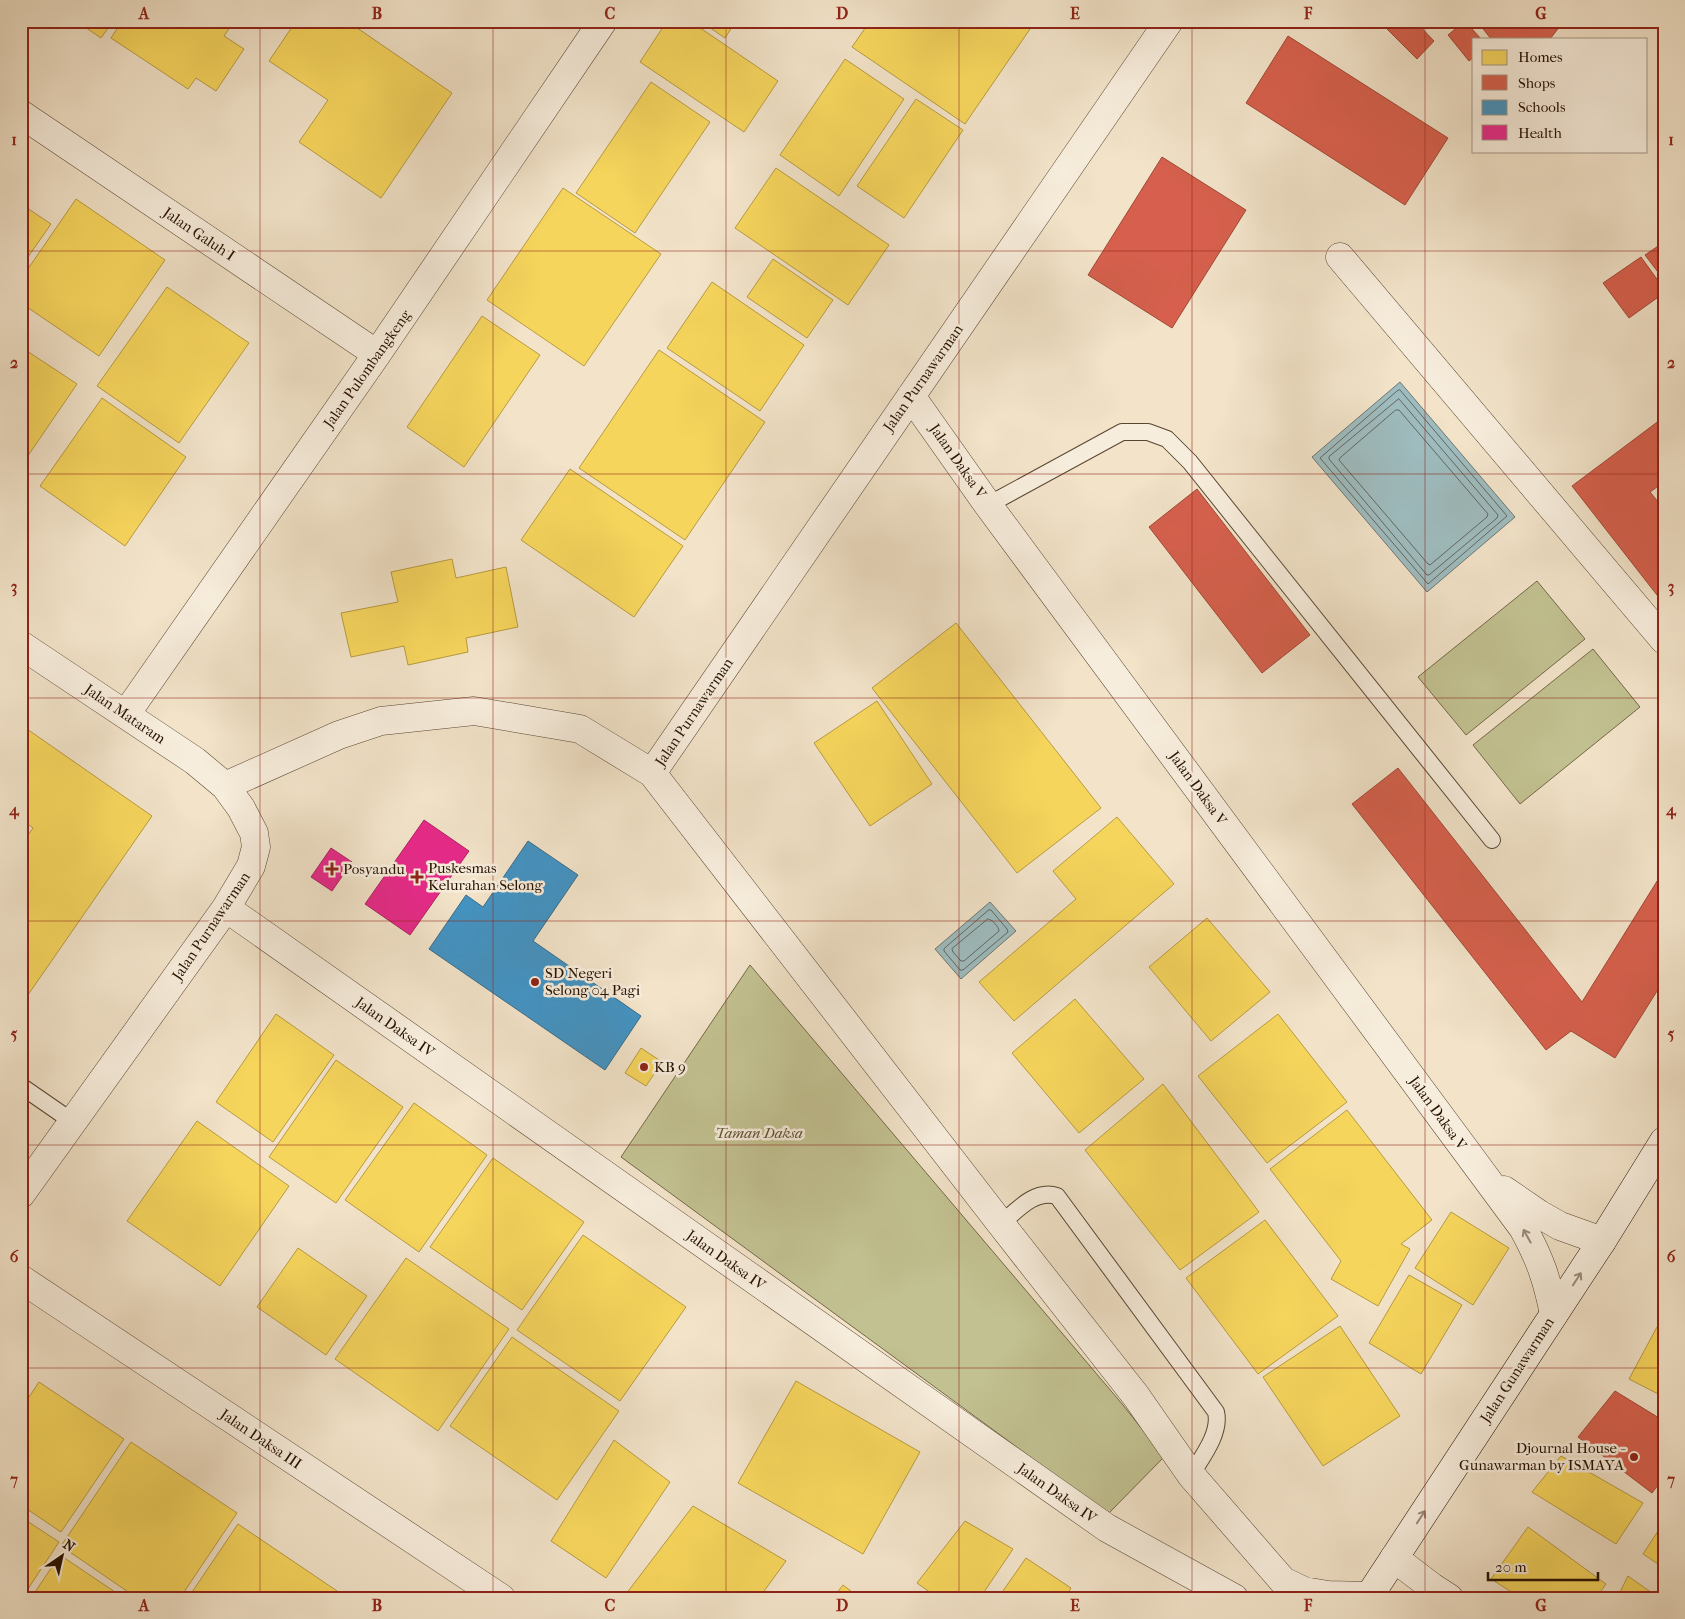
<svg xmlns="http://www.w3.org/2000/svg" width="1685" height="1619" viewBox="0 0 1685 1619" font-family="'IM FELL French Canon',serif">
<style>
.green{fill:#c2c191;stroke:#746848}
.water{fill:#9ebcbf;stroke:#6e7773}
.homes{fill:#f6d55c;stroke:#b89a40}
.shops{fill:#d6604d;stroke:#a14836}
.schools{fill:#4393c3;stroke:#3a6c88}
.health{fill:#e7298a;stroke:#ad2261}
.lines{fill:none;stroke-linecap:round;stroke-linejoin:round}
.shore{stroke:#626660;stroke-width:1}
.lane-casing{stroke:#594532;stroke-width:18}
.street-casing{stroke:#594532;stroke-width:29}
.secondary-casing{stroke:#261000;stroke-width:29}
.lane{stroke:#f7eddc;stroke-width:16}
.street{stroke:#f7eddc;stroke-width:28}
.secondary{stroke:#f7eddc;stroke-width:28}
.oneway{stroke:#998a79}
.grid{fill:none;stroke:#8f2418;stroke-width:1;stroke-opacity:0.55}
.poi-dot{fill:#8f2418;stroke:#f7eddc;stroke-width:2}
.labels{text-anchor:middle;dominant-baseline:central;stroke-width:5;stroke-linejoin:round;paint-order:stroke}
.street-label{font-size:15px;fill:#261000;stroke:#f7eddc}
.poi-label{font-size:15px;fill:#261000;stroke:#f7eddc;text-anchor:start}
.park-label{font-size:15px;font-style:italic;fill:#5d4e33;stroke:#f7eddc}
.neatline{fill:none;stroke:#8f2418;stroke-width:2}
.grid-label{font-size:16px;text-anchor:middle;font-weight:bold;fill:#8f2418}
</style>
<rect width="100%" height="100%" fill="#f2e3c9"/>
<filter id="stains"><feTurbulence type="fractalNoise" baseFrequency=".004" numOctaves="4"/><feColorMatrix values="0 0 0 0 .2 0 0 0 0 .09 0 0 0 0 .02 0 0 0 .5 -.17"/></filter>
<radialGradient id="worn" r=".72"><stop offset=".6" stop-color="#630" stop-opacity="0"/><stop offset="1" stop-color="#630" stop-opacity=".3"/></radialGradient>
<path class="green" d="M1537 581 1585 639 1466 735 1418 677Z
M1593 649 1640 707 1520 804 1473 745Z
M750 965 1123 1405 1164 1457 1108 1514 621 1157Z"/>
<path class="water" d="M1400 382 1515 517 1427 592 1312 457Z
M990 902 1016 931 961 979 935 949Z"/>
<path class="homes" d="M76 21H113L101 38Z
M122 21H234L224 36 244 49 216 91 196 78 188 89 111 38Z
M296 21H347L452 93 381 198 299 142 328 100 269 61Z
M667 21H690L778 81 744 132 640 62Z
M700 21H736L725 38Z
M870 21H1018L1030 29 965 124 852 47Z
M845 59 904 99 839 196 780 155Z
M651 82 710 122 635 233 576 193Z
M916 99 963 130 904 218 857 186Z
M776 168 889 245 848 305 735 228Z
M563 188 661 254 584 366 487 300Z
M76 199 165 260 99 356 21 303V279Z
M21 204 51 224 21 267Z
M773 259 833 300 807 338 747 297Z
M712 282 804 345 760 411 667 348Z
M167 287 249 343 179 443 97 386Z
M482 316 540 355 464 467 407 427Z
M21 347 77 384 21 466Z
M659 350 765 422 685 540 579 468Z
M102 398 186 457 125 546 40 486Z
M570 469 683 546 634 617 521 540Z
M452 559 456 578 506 567 518 627 466 638 468 652 408 665 404 646 351 657 341 613 398 602 391 572Z
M956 623 1101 808 1017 873 872 688Z
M877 701 932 784 870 826 814 743Z
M27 729 152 816 21 1005V845L33 828 21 819V737Z
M1117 817 1174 884 1014 1021 979 982 1076 899 1053 871Z
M1207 918 1270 992 1211 1041 1149 967Z
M1075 999 1144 1079 1079 1133 1012 1053Z
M276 1014 334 1055 273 1142 216 1102Z
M1278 1014 1347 1102 1267 1163 1198 1076Z
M641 1048 662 1062 646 1086 625 1073Z
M336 1060 403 1107 336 1203 269 1157Z
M1163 1084 1259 1212 1180 1270 1085 1150Z
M414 1103 487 1155 419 1252 345 1200Z
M1347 1110 1432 1220 1401 1244 1410 1249 1378 1306 1331 1279 1341 1261 1270 1169Z
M197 1121 289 1186 220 1286 127 1221Z
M493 1158 584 1222 522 1310 430 1247Z
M1451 1212 1509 1248 1473 1305 1415 1268Z
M1265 1220 1338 1316 1258 1374 1186 1278Z
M583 1235 686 1307 620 1401 517 1330Z
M298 1248 367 1296 326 1355 257 1307Z
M406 1258 509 1329 438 1431 335 1359Z
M1409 1275 1462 1305 1421 1374 1369 1343Z
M1340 1326 1400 1416 1323 1466 1263 1377Z
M1657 1327 1664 1332V1397L1629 1379Z
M512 1337 619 1411 557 1500 450 1426Z
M796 1381 920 1452 863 1554 738 1483Z
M39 1382 124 1439 61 1532 21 1505V1409Z
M614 1440 670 1482 606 1578 551 1541Z
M131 1442 237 1513 180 1598H137L61 1546Z
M1561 1456 1643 1503 1616 1544 1532 1492Z
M693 1506 786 1561 759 1598H630L626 1594Z
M21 1517 59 1542 22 1598H21Z
M965 1521 1013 1549 980 1598H938L917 1583Z
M1664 1522V1568L1643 1554Z
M238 1524 343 1595 341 1598H188Z
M1528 1527 1606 1584 1596 1598H1521L1491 1579Z
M60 1555 124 1598H31Z
M1026 1558 1071 1588 1065 1598H998Z
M1628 1576 1659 1598H1617Z
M843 1585 860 1598H833Z"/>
<path class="shops" d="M1379 21H1415L1434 41 1417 59Z
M1465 21 1481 39H1474V57L1469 61 1448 35Z
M1477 21H1564L1550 39H1491Z
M1288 36 1448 138 1405 205 1246 103Z
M1162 157 1246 210 1172 328 1088 275Z
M1664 242V280L1645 255Z
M1641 257 1664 289V293L1629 318 1603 283Z
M1664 417V482L1650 492 1664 509V604L1572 486Z
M1197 489 1310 635 1262 673 1149 527Z
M1398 768 1582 1002 1664 870V980L1615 1058 1571 1031 1546 1050 1352 804Z
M1615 1391 1664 1421V1477L1652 1493 1578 1437Z"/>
<path class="schools" d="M528 841 578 875 533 941 641 1016 605 1070 429 949 466 895 483 907Z"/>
<path class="health" d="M424 820 469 851 410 935 365 904Z
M331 848 352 862 332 891 311 877Z"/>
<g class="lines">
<path class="shore" d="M1400 390 1507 516 1428 584 1320 458 1397 391Z
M1399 399 1498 515 1497 518 1429 575H1427L1329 459V457Z
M1396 410H1399L1488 514 1487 517 1430 565 1428 564 1339 460 1340 458Z
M989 910H991L1007 929 1008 932 963 970H960L944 951V949Z
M988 919C992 919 999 927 999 931L964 961H961L953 952 952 949Z"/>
<defs>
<path id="lane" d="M988 505 1122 432H1148L1167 439 1190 462 1492 840
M21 1086 73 1122
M1001 1224C1017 1210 1035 1189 1057 1196L1216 1412C1221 1433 1202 1457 1191 1475"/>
<path id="street" d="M21 114 377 354
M1340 257 1664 640
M911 396 988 505 1523 1228C1540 1259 1547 1279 1554 1314
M21 645 195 761 225 786 241 808 254 833 256 847 251 866 226 908 21 1194
M126 714 377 354 603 21
M652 773 1169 21
M225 786 339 735 381 721 474 711 580 729 652 773 1001 1224 1136 1396 1191 1475 1283 1581 1304 1591 1328 1595 1369 1596
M226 908 1107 1528 1234 1598
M1504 1190 1539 1214 1560 1226 1602 1241
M21 1279 501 1598
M1394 1558 1432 1587 1449 1598"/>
<path id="secondary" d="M1368 1598 1602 1241 1664 1141"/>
</defs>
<use href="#lane" class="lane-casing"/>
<use href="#street" class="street-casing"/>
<use href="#secondary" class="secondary-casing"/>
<use href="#lane" class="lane"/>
<use href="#street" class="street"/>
<use href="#secondary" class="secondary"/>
</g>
<defs><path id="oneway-shaft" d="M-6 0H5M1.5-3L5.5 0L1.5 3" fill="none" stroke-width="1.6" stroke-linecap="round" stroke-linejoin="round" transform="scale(1.25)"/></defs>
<g class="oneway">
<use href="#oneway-shaft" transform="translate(1527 1236) rotate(-119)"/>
<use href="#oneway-shaft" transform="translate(1577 1279) rotate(-57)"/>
<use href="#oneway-shaft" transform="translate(1421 1517) rotate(-57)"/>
</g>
<path class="grid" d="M260 21V1598M493 21V1598M726 21V1598M959 21V1598M1192 21V1598M1425 21V1598M21 251H1664M21 474H1664M21 698H1664M21 921H1664M21 1145H1664M21 1368H1664"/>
<g class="poi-dot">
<path d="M329.5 861.5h5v5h5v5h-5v5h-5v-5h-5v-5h5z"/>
<path d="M414.5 869.5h5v5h5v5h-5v5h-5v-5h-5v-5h5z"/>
<circle cx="535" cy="982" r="5"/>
<circle cx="644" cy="1067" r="5"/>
<circle cx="1634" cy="1457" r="5"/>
</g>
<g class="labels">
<g class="street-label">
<text transform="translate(199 234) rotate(34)">Jalan Galuh I</text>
<text transform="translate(367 369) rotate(-55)">Jalan Pulombangkeng</text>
<text transform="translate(923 378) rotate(-55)">Jalan Purnawarman</text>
<text transform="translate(958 461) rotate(55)">Jalan Daksa V</text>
<text transform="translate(694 712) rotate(-56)">Jalan Purnawarman</text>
<text transform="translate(125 714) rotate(34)">Jalan Mataram</text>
<text transform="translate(1198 788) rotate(54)">Jalan Daksa V</text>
<text transform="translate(211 926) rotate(-56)">Jalan Purnawarman</text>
<text transform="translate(395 1027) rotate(35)">Jalan Daksa IV</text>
<text transform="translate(1438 1113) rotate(54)">Jalan Daksa V</text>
<text transform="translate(726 1260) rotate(35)">Jalan Daksa IV</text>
<text transform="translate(1517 1370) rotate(-57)">Jalan Gunawarman</text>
<text transform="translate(261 1439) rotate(34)">Jalan Daksa III</text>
<text transform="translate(1057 1493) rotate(35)">Jalan Daksa IV</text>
</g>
<g class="poi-label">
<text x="428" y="868">Puskesmas<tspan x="428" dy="17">Kelurahan Selong</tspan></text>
<text x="343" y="869">Posyandu</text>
<text x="545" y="973">SD Negeri<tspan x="545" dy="17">Selong 04 Pagi</tspan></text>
<text x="654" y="1067">KB 9</text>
<text x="1624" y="1448" text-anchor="end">Djournal House -<tspan x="1624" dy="17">Gunawarman by ISMAYA</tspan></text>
</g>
<g class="park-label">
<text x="759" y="1133">Taman Daksa</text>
</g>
</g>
<rect width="1685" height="1619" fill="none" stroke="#f2e3c9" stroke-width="55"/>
<rect x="1472" y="38" width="175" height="115" fill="#f7eddc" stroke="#a39584"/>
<rect x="1482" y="50" width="25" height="15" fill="#f6d55c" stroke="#a39584"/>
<text x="1518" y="62" font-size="15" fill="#261000">Homes</text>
<rect x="1482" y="75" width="25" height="15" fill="#d6604d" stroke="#a39584"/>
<text x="1518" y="88" font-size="15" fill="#261000">Shops</text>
<rect x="1482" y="100" width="25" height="15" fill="#4393c3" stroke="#a39584"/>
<text x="1518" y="112" font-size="15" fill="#261000">Schools</text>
<rect x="1482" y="125" width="25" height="15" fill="#e7298a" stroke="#a39584"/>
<text x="1518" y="138" font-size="15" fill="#261000">Health</text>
<g transform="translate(62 1556) rotate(34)" stroke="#f7eddc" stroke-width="4" paint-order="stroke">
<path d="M0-4L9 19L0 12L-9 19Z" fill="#261000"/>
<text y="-8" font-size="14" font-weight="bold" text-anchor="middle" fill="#261000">N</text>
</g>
<path d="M1488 1572v8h110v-8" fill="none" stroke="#261000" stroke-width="2.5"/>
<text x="1495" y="1572" font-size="15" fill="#261000" stroke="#f7eddc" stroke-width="4" paint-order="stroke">20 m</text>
<rect x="28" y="28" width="1630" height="1564" class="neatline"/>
<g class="grid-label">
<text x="144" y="19">A</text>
<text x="377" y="19">B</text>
<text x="610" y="19">C</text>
<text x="842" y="19">D</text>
<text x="1075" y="19">E</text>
<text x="1308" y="19">F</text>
<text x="1541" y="19">G</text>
<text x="14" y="145">1</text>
<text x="1671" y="145">1</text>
<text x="14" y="368">2</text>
<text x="1671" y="368">2</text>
<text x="14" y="592">3</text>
<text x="1671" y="592">3</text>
<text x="14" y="815">4</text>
<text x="1671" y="815">4</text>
<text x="14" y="1039">5</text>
<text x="1671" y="1039">5</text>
<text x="14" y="1262">6</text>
<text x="1671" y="1262">6</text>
<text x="14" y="1485">7</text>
<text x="1671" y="1485">7</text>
<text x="144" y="1611">A</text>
<text x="377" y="1611">B</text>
<text x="610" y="1611">C</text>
<text x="842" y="1611">D</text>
<text x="1075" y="1611">E</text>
<text x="1308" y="1611">F</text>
<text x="1541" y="1611">G</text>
</g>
<rect width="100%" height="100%" filter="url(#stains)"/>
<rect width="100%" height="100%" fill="url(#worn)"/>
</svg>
